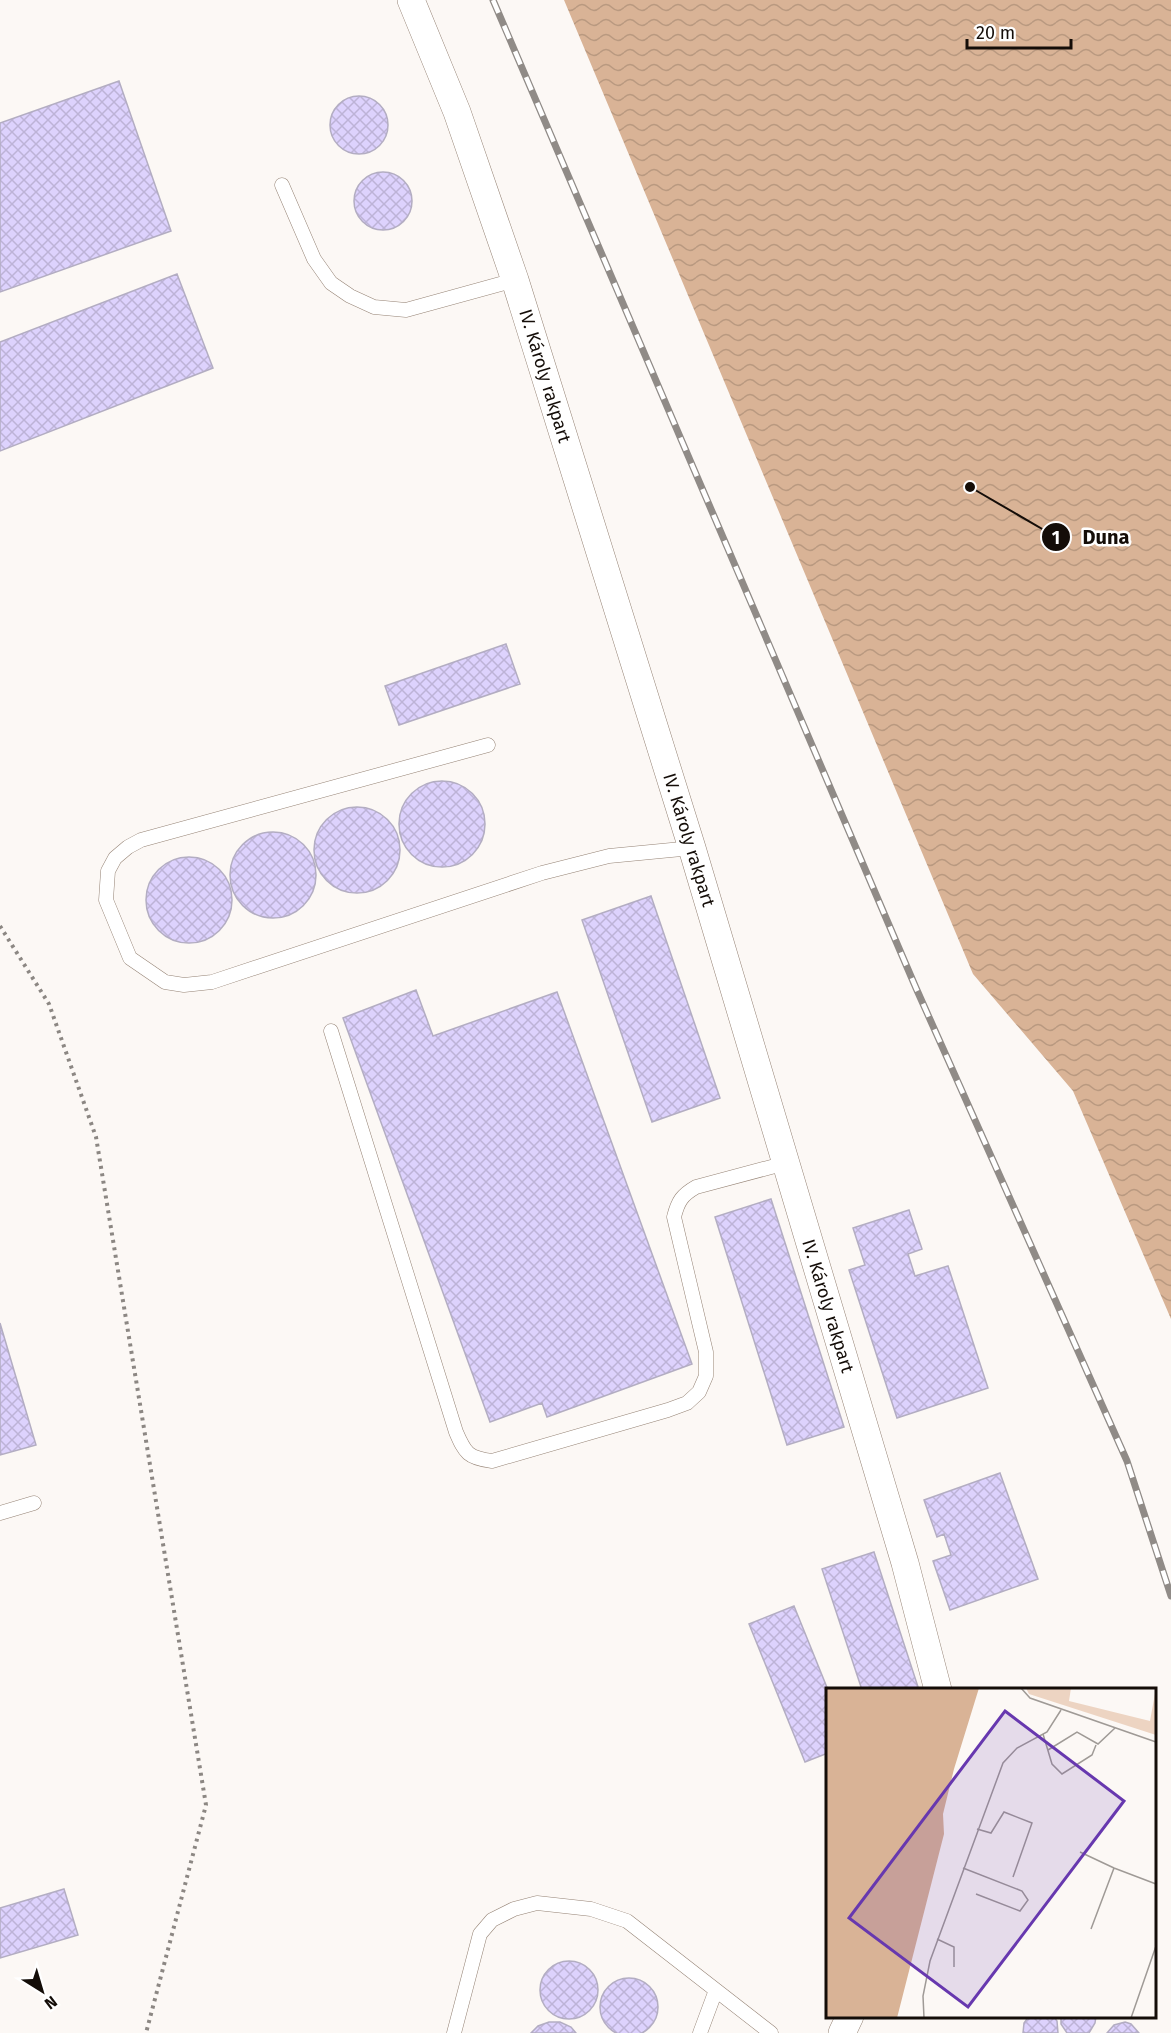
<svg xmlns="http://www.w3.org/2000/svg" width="1171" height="2033" viewBox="0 0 1171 2033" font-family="'Fira Sans',sans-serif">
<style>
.water{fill:url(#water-waves)}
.building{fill:url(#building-cross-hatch);stroke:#b3adc2;stroke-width:1.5}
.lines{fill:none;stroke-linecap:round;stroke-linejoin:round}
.service-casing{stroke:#958375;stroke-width:15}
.minor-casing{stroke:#958375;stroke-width:28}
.path{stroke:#8c8783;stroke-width:4;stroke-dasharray:3 4.5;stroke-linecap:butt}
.service{stroke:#fff;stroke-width:14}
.minor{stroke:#fff;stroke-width:27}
.rail-casing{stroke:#908b87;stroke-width:7}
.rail{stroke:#fff;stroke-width:4.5;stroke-dasharray:14;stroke-linecap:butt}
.labels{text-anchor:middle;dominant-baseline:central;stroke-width:5;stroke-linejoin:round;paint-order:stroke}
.street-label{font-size:18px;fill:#140d08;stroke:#fff}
.inset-road{fill:none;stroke:#9f9a96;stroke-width:1.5}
.view{fill:#6738af;fill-opacity:0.15;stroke:#6738af;stroke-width:3}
.inset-edge{fill:none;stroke:#140d08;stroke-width:3}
.leader{fill:none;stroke:#140d08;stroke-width:2}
.callout-dot{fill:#140d08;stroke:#fff;stroke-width:2}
.mark-label{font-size:18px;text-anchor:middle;font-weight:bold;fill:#fff}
.callout-label{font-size:20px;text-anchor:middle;font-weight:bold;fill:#140d08;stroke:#fff;stroke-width:5;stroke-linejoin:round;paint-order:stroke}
</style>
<defs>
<pattern id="water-waves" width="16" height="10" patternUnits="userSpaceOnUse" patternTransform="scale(1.5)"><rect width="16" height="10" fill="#d9b396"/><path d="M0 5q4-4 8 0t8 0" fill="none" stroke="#b99980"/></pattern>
<pattern id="building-cross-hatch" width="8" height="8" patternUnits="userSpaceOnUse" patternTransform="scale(1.5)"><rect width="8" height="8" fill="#ddd2fd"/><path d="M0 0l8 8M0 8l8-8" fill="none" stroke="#bdb3d7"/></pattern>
</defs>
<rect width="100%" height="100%" fill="#fcf8f5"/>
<path class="water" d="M564 0H1171V1319L1073 1091 973 974Z"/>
<path class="building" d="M119 81 171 231 0 292V123Z
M330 125a29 29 0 1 1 58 0a29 29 0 1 1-58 0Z
M354 201a29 29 0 1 1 58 0a29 29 0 1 1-58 0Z
M177 274 213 368 0 451V342Z
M506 644 520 684 399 725 385 686Z
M399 824a43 43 0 1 1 86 0a43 43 0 1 1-86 0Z
M314 850a43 43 0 1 1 86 0a43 43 0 1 1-86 0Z
M230 875a43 43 0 1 1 86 0a43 43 0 1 1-86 0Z
M146 900a43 43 0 1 1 86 0a43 43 0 1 1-86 0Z
M651 896 720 1098 652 1122 582 920Z
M416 990 433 1036 557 992 692 1364 547 1417 542 1403 490 1422 343 1018Z
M771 1199 844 1427 787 1445 715 1217Z
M909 1210 922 1249 908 1254 915 1276 948 1266 988 1388 897 1418 849 1270 865 1265 853 1228Z
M0 1323 36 1445 0 1455Z
M1000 1473 1038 1579 950 1610 933 1561 951 1555 944 1534 937 1537 924 1500Z
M874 1552 919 1690H862L822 1569Z
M794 1606 828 1690V1753L805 1762 749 1624Z
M64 1889 78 1935 0 1958V1908Z
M540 1990a29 29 0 1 1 58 0a29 29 0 1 1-58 0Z
M600 2007a29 29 0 1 1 58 0a29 29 0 1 1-58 0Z
M1029 2016H1053L1057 2021 1058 2033H1023L1024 2023Z
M1061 2016H1096L1095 2023 1089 2033H1067L1061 2024Z
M549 2022H560L571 2027 576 2033H531L538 2026Z
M1125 2022 1131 2024 1139 2033H1107L1114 2025Z"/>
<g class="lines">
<defs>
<path id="service" d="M282 185 314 259 331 283 350 296 374 307 406 310 515 280
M488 745 141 840 128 847 115 858 108 871 106 900 130 958 165 982 184 985 212 982 542 873 609 856 692 848
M331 1031 456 1432C465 1453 468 1458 492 1461L668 1410 687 1403 699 1392 706 1376V1352L674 1217C678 1201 682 1195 696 1187L786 1163
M0 1513 34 1503
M454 2033 480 1934 492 1920 514 1909 537 1903 591 1909 627 1921 771 2033
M700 2033 716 1990"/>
<path id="minor" d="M411 0 457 112 515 280 692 848 905 1563 938 1690
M842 2033 850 2016"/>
</defs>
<use href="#service" class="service-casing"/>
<use href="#minor" class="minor-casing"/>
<path class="path" d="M0 926 49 1004 96 1137 206 1805 146 2033"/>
<use href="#service" class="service"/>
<use href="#minor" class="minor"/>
<defs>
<path id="rail" d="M493 0 916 988 1127 1461 1171 1596"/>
</defs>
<use href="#rail" class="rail-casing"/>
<use href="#rail" class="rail"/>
</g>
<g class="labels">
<g class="street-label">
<text transform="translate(545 376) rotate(73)">IV. Károly rakpart</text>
<text transform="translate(689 840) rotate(73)">IV. Károly rakpart</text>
<text transform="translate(828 1306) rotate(73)">IV. Károly rakpart</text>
</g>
</g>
<g transform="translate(826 1688)">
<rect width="330" height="330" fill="#fcf8f5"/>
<path d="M200 0H245L243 13 324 33 330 0V47L203 6Z" fill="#edd4c2"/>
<path d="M0 0H153L128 81 117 126 118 146 71 330H0Z" fill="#d9b396"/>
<path class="inset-road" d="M195 0 204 10 330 54M217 46 226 76 236 86 266 67 270 57M222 62 251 44 272 56 289 40M151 141 165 145 178 124 206 135 187 189M254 164 288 180M137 180 196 203 202 212 194 223 150 206M265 241 288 180 330 196M111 251 128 259V279M98 330 97 308 104 273 177 75 191 60 221 44 235 22M305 330 330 258"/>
<path class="view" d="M179 23 298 113 142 319 23 230Z"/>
<rect width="330" height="330" class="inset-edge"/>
</g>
<path class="leader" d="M970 487L1056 537"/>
<g class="callout-dot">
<circle cx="970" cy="487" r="6"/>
<circle cx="1056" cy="537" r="15"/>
</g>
<g class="mark-label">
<text x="1056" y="544">1</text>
</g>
<g class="callout-label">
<text x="1106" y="544">Duna</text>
</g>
<g transform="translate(42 1991) rotate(143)" stroke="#ffffff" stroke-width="4.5" paint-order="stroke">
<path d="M0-4.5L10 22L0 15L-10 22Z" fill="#140d08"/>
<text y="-9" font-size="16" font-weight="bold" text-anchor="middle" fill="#140d08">N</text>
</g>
<path d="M967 39v9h104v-9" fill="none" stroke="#140d08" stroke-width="3"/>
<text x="976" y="39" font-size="18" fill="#140d08" stroke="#ffffff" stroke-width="4.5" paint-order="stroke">20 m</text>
</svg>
